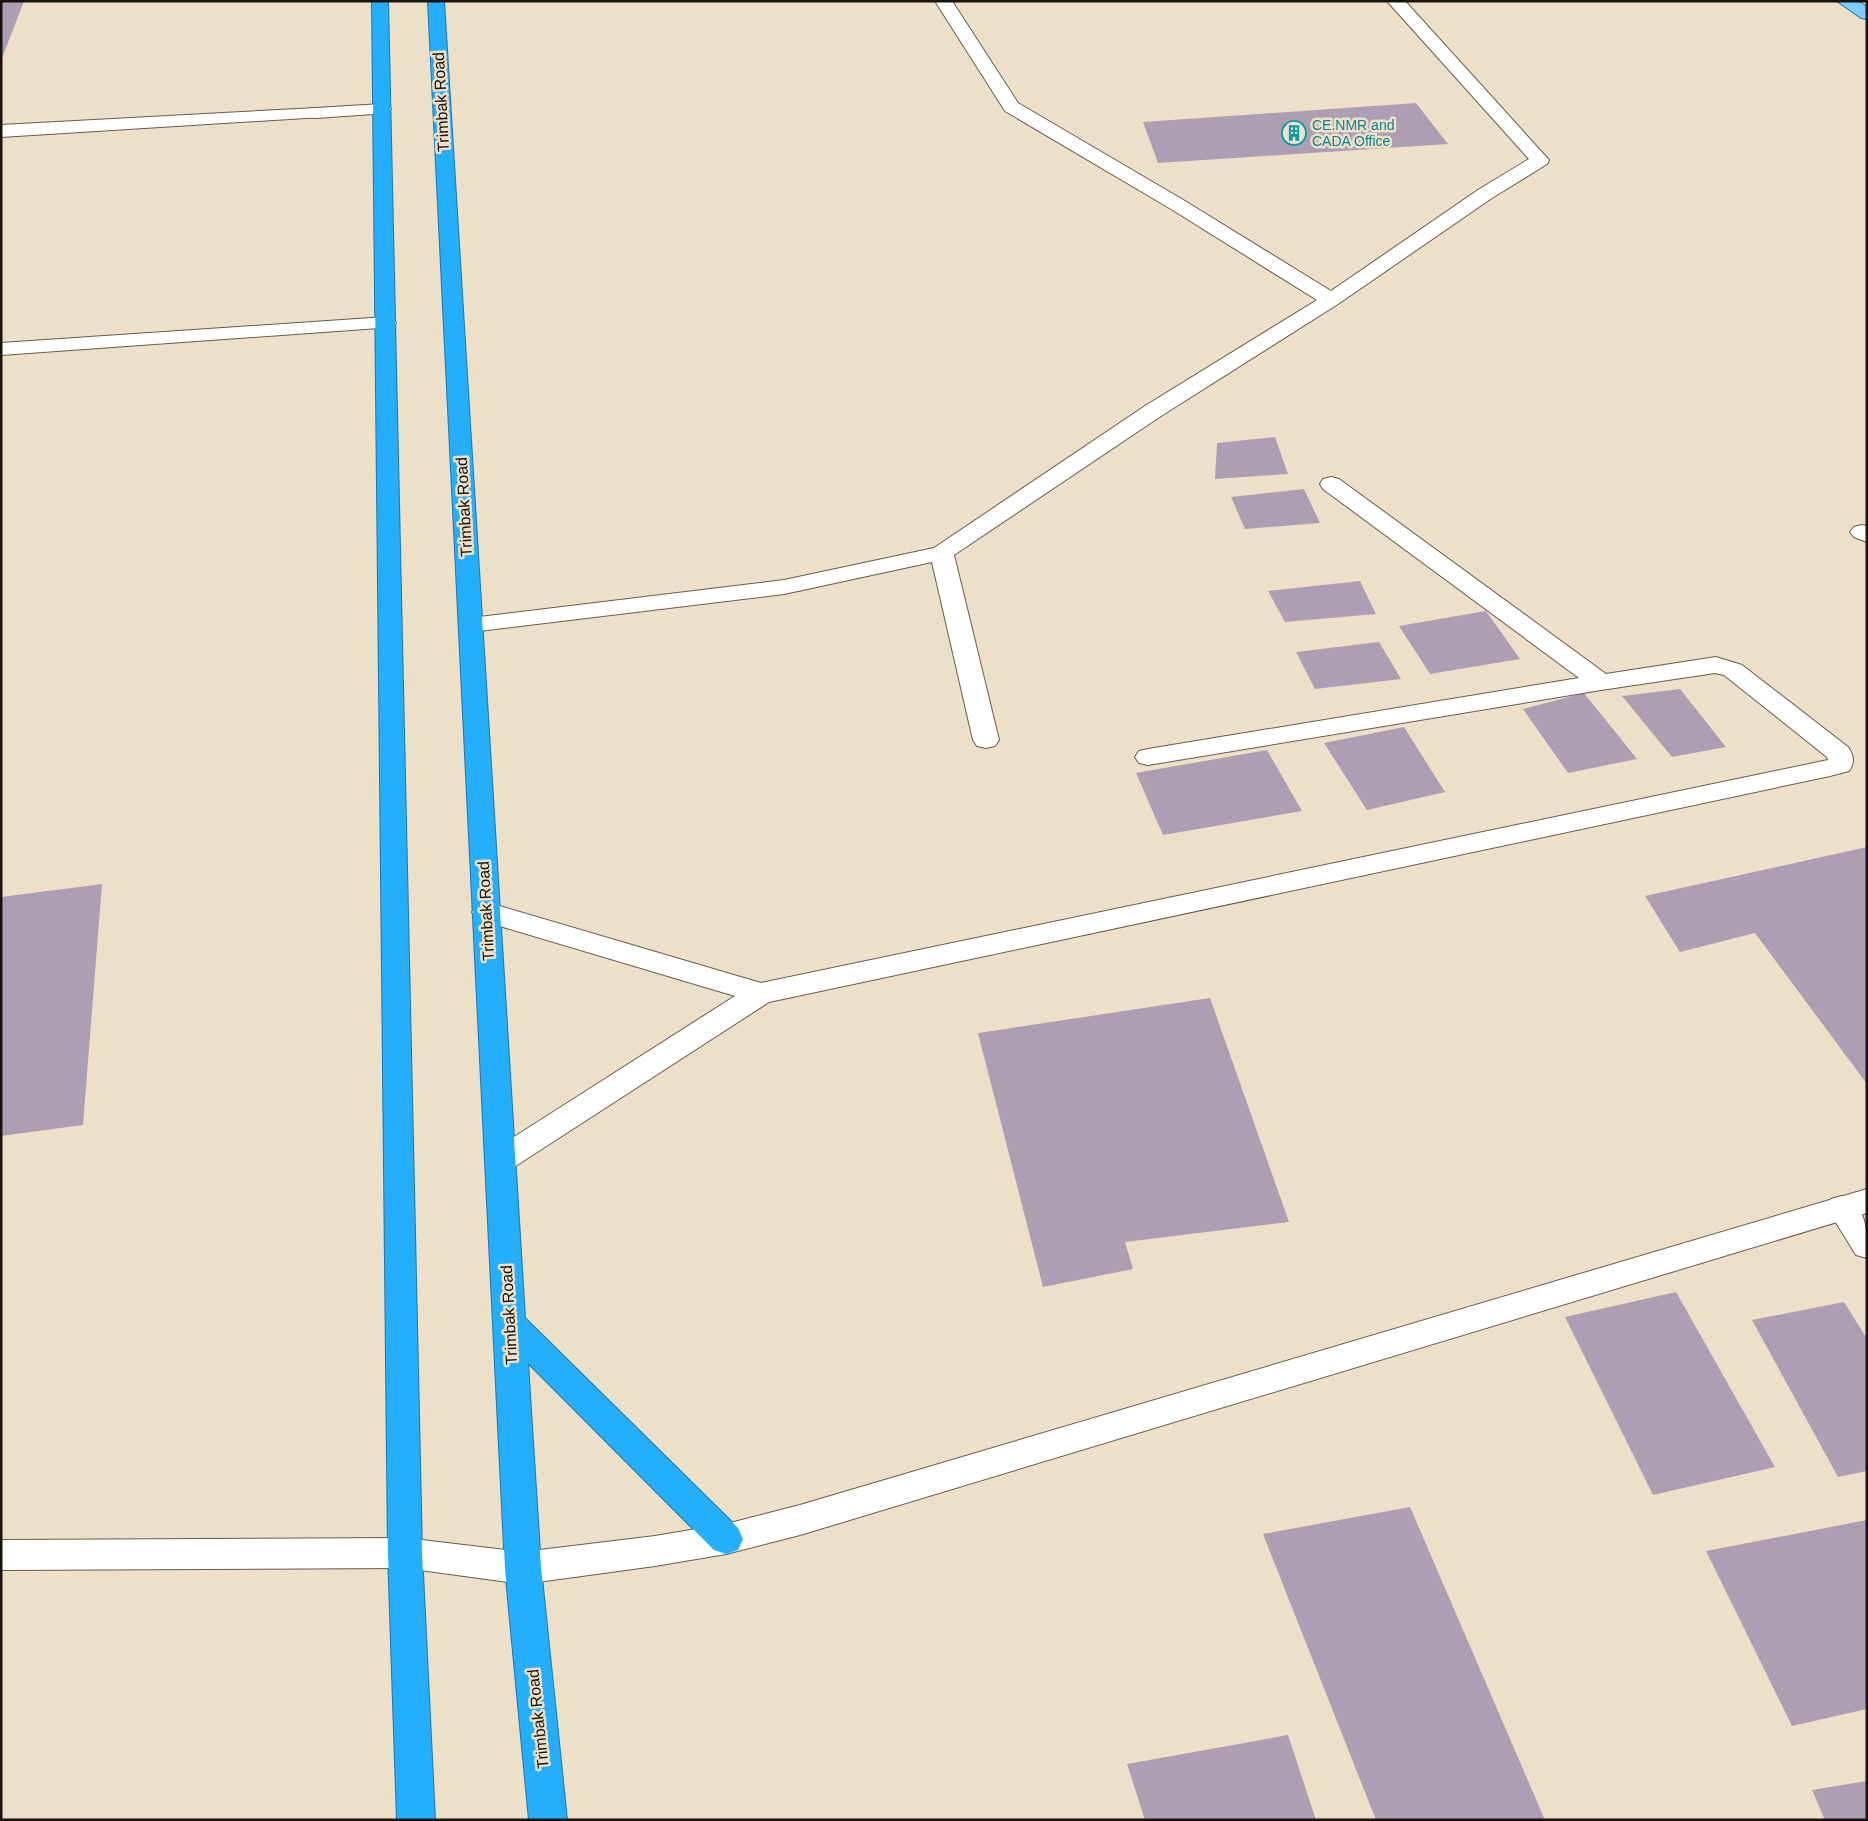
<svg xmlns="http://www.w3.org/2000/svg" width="1868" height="1821" viewBox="0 0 1868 1821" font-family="Arial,sans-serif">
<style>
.building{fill:#ac9fb4}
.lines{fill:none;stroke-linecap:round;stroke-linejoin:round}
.lane-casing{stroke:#675c49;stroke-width:2}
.street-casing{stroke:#675c49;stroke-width:2}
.secondary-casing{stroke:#675c49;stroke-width:2}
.primary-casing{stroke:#2078a8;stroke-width:2}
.highway-casing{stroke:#2078a8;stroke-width:2}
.lane{fill:#fff;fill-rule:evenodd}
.street{fill:#fff;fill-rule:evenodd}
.secondary{fill:#fff;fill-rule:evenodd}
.primary{fill:#7ccefd;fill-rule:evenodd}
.highway{fill:#24aefc;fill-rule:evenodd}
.labels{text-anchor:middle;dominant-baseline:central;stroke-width:5;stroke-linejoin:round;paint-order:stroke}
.far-culture-label{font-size:14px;fill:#0d838f;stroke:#ede0c9;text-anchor:start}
.street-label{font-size:16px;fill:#18130b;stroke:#ede0c9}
</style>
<rect width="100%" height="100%" fill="#ede0c9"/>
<path class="building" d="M1 1H24L1 61Z
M1416 103 1448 144 1158 163 1143 122Z
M1275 437 1288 474 1215 479 1217 443Z
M1304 489 1320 523 1245 529 1231 497Z
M1360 581 1376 614 1285 622 1268 591Z
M1486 611 1520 659 1430 674 1399 626Z
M1379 642 1401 679 1315 689 1296 652Z
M1680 689 1726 747 1672 757 1622 696Z
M1584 693 1637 759 1568 773 1523 709Z
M1404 727 1445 792 1367 810 1324 743Z
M1267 750 1302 811 1163 835 1136 773Z
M1867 847V1084L1755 933 1680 952 1645 896Z
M102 884 83 1125 1 1136V897Z
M1210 998 1289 1222 1125 1242 1133 1269 1043 1287 978 1033Z
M1676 1292 1775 1467 1653 1495 1565 1317Z
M1844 1302 1867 1339V1471L1838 1477 1752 1320Z
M1410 1507 1545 1820H1376L1263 1534Z
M1867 1520V1709L1792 1726 1706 1551Z
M1288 1735 1316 1820H1145L1127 1764Z
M1867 1781V1820H1825L1812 1790Z"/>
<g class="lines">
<defs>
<path id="lane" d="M935 1H952L1018 103 1185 201 1331 291 1478 190 1529 159 1387 1H1405L1549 160 1547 164 1492 198 1338 304 1161 416 954 555 999 740 995 746 986 748 977 746 973 740 932 562 784 594 471 632 462 630 459 625 462 620 471 618 784 580 934 548 1145 406 1317 300 1171 209 1005 111Z
M316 108 322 109 325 113 322 117 1 137V125Z
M386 317 393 319 396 323 393 327 1 355V343Z
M1862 525 1867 526V542L1854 537 1850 532 1854 527Z
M405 1538 417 1542 422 1553 417 1564 405 1568 1 1570V1540Z"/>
<path id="street" d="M382 104 388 105 391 109 388 113 316 118 310 117 307 113 310 109 316 108Z
M1331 477 1339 479 1606 674 1716 657 1742 665 1848 747C1854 756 1855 762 1849 771L1830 776 769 1002 511 1169 500 1173 489 1169 485 1161 489 1153 735 996 476 919 472 912 476 905 486 902 761 983 1828 760 1827 757 1724 675 1715 673 1601 690 1148 765 1139 763 1135 757 1139 751 1148 749 1579 678 1323 489 1320 484 1323 479Z
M1842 1196C1868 1205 1867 1233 1867 1258L1856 1255 1827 1208 1831 1199Z"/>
<path id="secondary" d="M1867 1189V1213L800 1535 726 1554 655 1566 523 1584 405 1568 393 1564 388 1553 393 1542 405 1538 523 1552 655 1536 726 1524 800 1505Z"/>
<path id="primary" d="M1837 1H1858L1867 7V19L1861 18Z"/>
<path id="highway" d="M372 1H388L422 1553 435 1820H397L388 1553Z
M428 1H444L525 1318 738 1528 743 1539 738 1550 726 1554 714 1550 528 1363 541 1568 567 1820H529L505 1568Z"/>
</defs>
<use href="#lane" class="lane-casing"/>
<use href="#street" class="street-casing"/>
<use href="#secondary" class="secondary-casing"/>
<use href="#primary" class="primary-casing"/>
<use href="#highway" class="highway-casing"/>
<use href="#lane" class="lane"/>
<use href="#street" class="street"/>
<use href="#secondary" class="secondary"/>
<use href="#primary" class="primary"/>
<use href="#highway" class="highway"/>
</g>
<defs>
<symbol id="building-ring" viewBox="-11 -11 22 22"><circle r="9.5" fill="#ede0c9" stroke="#0f9aa8" stroke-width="1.5"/><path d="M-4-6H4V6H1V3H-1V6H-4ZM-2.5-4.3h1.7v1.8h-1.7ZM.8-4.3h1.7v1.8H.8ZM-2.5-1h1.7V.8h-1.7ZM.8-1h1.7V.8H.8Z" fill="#0f9aa8"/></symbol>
</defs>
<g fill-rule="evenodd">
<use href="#building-ring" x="1280" y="119" width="28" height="28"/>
</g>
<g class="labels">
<g class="far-culture-label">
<text x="1312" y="125">CE.NMR and<tspan x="1312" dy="16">CADA Office</tspan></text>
</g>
<g class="street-label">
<text transform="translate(441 102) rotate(-93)">Trimbak Road</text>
<text transform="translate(464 507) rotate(-93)">Trimbak Road</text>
<text transform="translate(486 911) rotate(-93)">Trimbak Road</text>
<text transform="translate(509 1315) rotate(-93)">Trimbak Road</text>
<text transform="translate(538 1719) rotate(-96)">Trimbak Road</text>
</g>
</g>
<rect width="1868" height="1821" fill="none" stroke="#18130b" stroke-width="5"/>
</svg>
